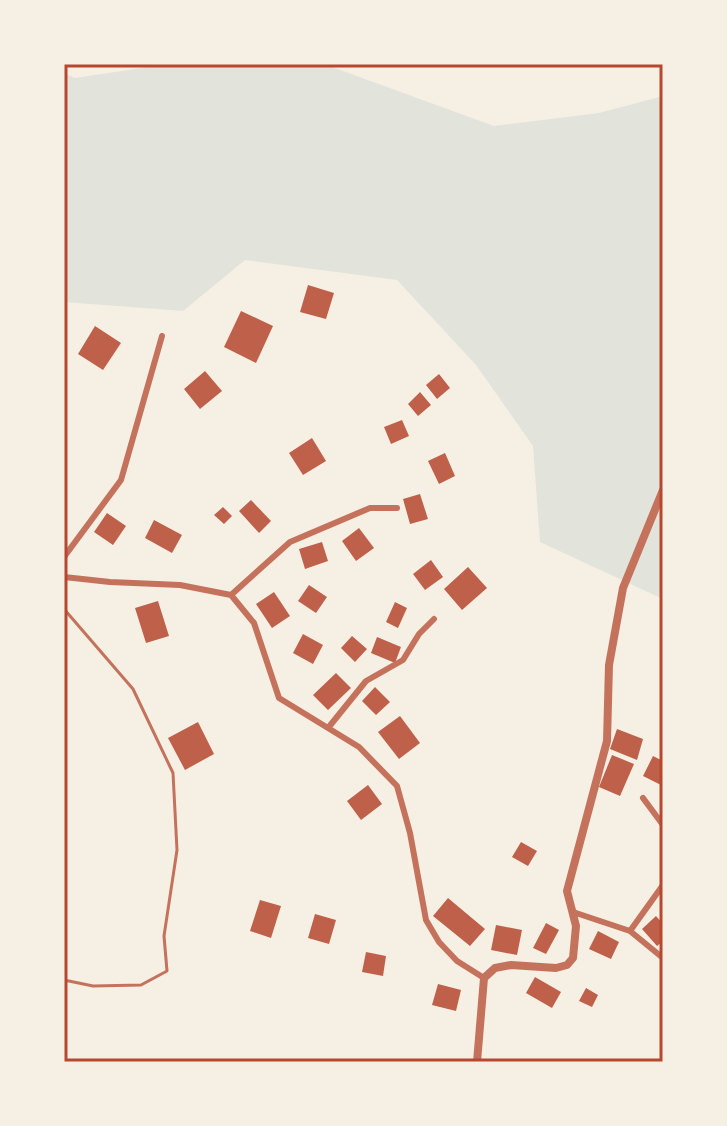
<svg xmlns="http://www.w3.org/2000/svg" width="727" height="1126" viewBox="0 0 727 1126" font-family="'Work Sans',sans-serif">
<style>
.green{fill:#e2e4dc}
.building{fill:#bf614a}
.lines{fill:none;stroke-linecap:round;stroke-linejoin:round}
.service{stroke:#c5725c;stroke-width:3}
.minor{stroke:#c5725c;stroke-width:6}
.tertiary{stroke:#c5725c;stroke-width:8}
.neatline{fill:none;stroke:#b5482f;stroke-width:3}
</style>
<rect width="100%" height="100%" fill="#f6efe4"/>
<path class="green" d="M168 64H324L494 126 599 113 663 96V599L540 542 533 446 476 365 397 280 245 260 183 311 64 302V73L75 78Z"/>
<path class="building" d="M308 285 334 293 326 319 300 312Z
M241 311 273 326 256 363 224 347Z
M95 326 121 343 103 370 78 354Z
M205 371 222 391 200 409 184 389Z
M439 374 450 388 437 399 426 385Z
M420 392 431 405 418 416 408 404Z
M402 420 409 436 391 444 384 427Z
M312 438 326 461 303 475 289 453Z
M445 453 455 476 439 484 428 461Z
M420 494 428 519 410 524 403 499Z
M251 500 271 521 259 533 239 511Z
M223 507 232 516 224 524 214 515Z
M107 513 126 526 113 545 94 532Z
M154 520 182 535 172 553 145 538Z
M359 528 374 548 356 561 342 541Z
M322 542 328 561 305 569 299 549Z
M431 560 443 577 425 590 413 574Z
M468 567 487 588 462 610 444 589Z
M309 585 327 597 316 613 298 601Z
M274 592 290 616 272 628 256 604Z
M158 601 169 636 146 643 135 608Z
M395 602 407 608 398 628 386 622Z
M303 634 323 645 313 664 293 653Z
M352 636 367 649 355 662 341 648Z
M377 637 401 647 395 663 371 653Z
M336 673 351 688 328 710 313 695Z
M375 687 390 702 376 715 362 701Z
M400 716 420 743 399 759 378 732Z
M198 722 214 754 185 770 168 738Z
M617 729 643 739 637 760 610 749Z
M612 755 634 764 620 796 599 787Z
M653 756 663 761V786L643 776Z
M368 785 382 804 361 820 347 801Z
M521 842 537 851 528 866 512 857Z
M448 898 485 929 470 946 433 916Z
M260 900 281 906 271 938 250 931Z
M315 914 336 920 329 944 308 938Z
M656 916 663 924V941L657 946 642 929Z
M546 923 559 930 546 954 533 948Z
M496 925 522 930 517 955 491 950Z
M598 931 619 942 611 959 589 949Z
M366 952 386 956 383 976 362 972Z
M535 977 561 992 552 1008 526 993Z
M438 984 461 990 456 1011 432 1005Z
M586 988 598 995 592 1007 579 1001Z"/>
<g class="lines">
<path class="service" d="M64 609 133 689 173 773 177 850 164 936 167 971 141 985 93 986 64 980"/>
<path class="minor" d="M64 557 121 480 162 336
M64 577 110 582 180 585 231 595 254 623 279 698 359 747 397 786 410 833 426 920 439 942 457 961 484 978
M231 595 290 542 370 508H397
M328 728 366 681 403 660 419 634 434 619
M643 798 663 825
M573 912 630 931 663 958
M630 931 663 885"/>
<path class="tertiary" d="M477 1062 484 978 495 968 511 965 556 968 567 965 573 958 576 926 567 891 607 741 609 665 623 588 663 490"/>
</g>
<rect width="727" height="1126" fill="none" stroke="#f6efe4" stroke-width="132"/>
<rect x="66" y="66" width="595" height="994" class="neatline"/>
</svg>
